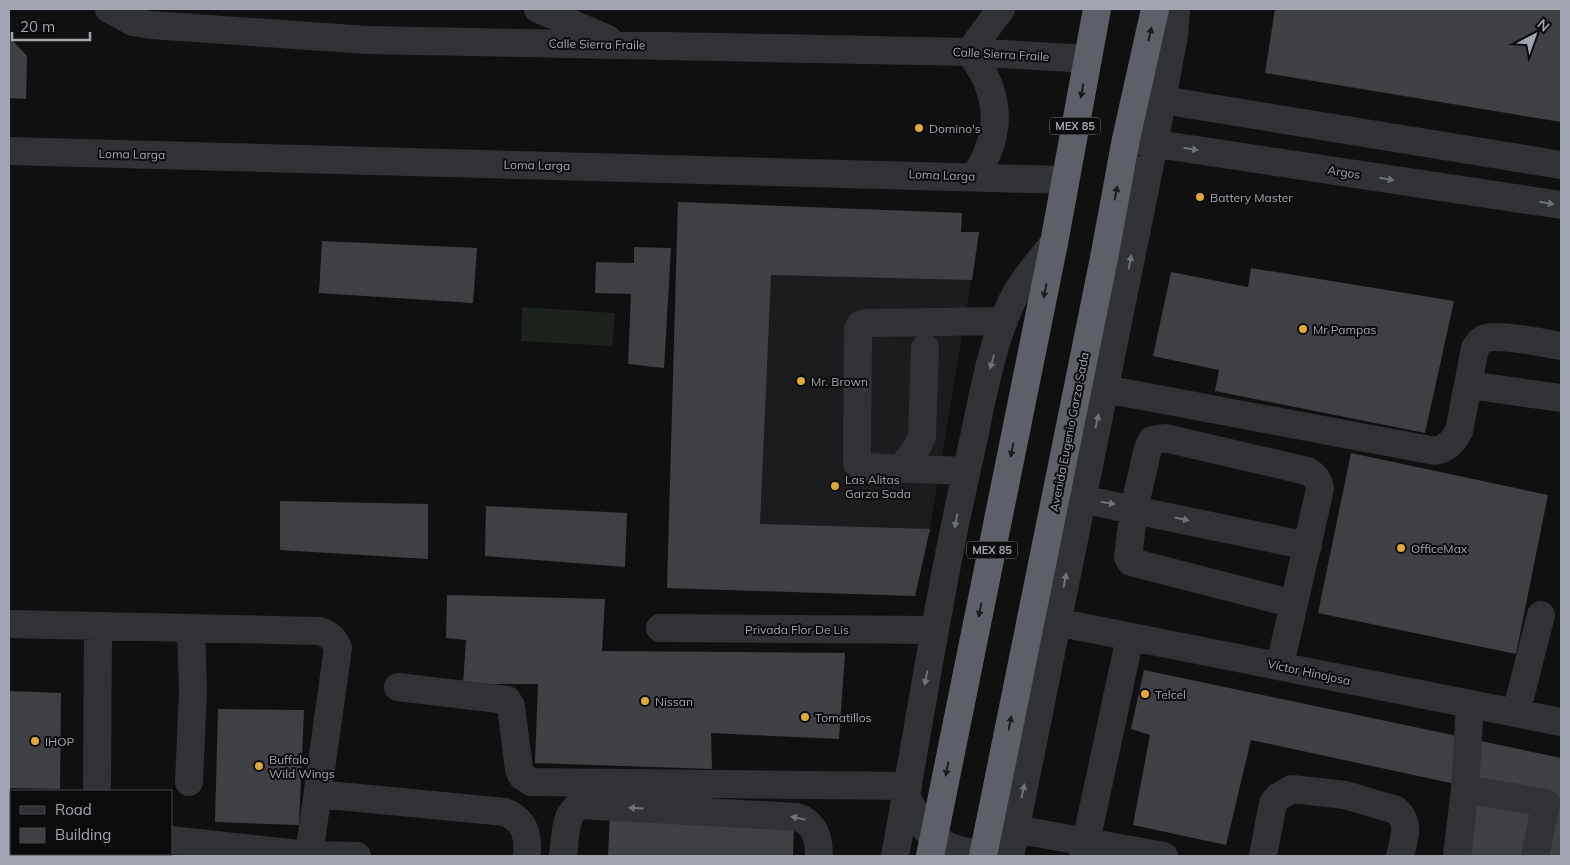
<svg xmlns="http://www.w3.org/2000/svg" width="1570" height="865" viewBox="0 0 1570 865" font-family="Mulish,sans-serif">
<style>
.built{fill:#1c1c1e}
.green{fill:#1c231d}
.building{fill:#3f4044}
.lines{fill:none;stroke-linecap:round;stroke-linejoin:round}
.minor{stroke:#313235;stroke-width:28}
.highway{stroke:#5d6066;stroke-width:28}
.highway-bridge{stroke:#5d6066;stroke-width:28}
.oneway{fill:#1b1c1e}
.oneway2{fill:#6f7279}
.poi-dot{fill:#e1aa37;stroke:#0b0b0c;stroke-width:2}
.labels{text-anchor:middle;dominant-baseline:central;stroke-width:4;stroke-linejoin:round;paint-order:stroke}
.shield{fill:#0b0b0c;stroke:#75787f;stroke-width:1}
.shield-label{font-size:11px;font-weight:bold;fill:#a2a6b0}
.street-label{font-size:12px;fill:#a2a6b0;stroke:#0b0b0c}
.poi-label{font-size:12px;fill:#a2a6b0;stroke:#0b0b0c;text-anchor:start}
</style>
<rect width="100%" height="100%" fill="#101011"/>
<path class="built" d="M678 202 962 213 961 232H979L930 529 915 596 667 588Z"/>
<path class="green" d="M522 307 615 313 612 346 521 341Z"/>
<path class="building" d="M1275 9H1561V122L1265 73Z
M9 41H13L27 56 26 99 9 98Z
M678 202 962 213 961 232H979L972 280 771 275 760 524 930 529 915 596 667 588Z
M322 241 477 248 473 303 319 293Z
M634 247 671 248 664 368 628 364 631 294 595 293 596 262 634 263Z
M1251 268 1454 301 1425 433 1215 391 1219 370 1153 356 1171 272 1248 287Z
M1351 453 1548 495 1516 654 1318 613Z
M280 501 428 504V559L280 550Z
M486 506 627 513 625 567 485 556Z
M447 595 605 599 602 651 845 653 839 739 711 733 712 769 535 763 538 684H463L466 640 446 638Z
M1144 670 1561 758V856H1448L1460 785 1251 740 1226 845 1133 825 1150 735 1131 729Z
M9 691 61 693 60 789 9 788Z
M218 709 304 710 299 825 215 822Z
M610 814 794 822 793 856H608Z"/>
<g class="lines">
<path class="minor" d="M109 9 133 22 151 25 367 40 969 52 1088 59
M538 9 608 39
M1162 100 1561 165
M1137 141 1561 205
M9 151 1065 180
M975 176C1003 133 1001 92 969 52L1001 9
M1469 385 1561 398
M1105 389 1435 451C1447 449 1454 441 1459 431L1475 348C1478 344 1481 339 1486 338 1502 334 1544 343 1561 346
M901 468 915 451 922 436 925 348
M966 471 862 467 857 463 858 330 860 325 866 323 1004 321
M1081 499 1308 546
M1056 622 1561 722
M9 624 319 631C328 633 335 639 338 648L309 855 357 856
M660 628 934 630
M1280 665 1320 489C1319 480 1315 475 1307 471L1165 438 1152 440 1148 448 1134 509 1128 557 1131 562 1294 604
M398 687 507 700 511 706 519 769 522 776 531 782 908 786
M1516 713 1541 615
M189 782 193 691 191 629
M1465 789 1470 705
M97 791 98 627
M318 794 505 812C526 821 528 835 527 856
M906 797C912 807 917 818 924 827 943 851 979 860 1005 845
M1015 829 1164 856
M171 840 309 855
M14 854 31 856
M97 854V856
M563 856C566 839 563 814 580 805L797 817C815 823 819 838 819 856
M895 856C920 721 940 585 971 451 982 402 990 347 1012 301 1023 279 1039 262 1054 243
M1010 856 1154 144 1174 35 1176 9
M1083 856 1130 637
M1263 856 1273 803 1278 797 1292 789 1345 795 1396 810C1411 823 1404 839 1400 856
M1457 856 1465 789 1546 803 1535 856"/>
<path class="highway" d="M1054 243 1097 9
M1104 258 1126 139 1155 9"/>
<path class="highway-bridge" d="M930 856 1054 243
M983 856 1104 258"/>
</g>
<defs><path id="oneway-solid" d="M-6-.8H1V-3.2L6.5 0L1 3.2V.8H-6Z" transform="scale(1.25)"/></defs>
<g class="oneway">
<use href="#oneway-solid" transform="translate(1150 34) rotate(-77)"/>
<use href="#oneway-solid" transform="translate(1082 91) rotate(101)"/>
<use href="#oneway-solid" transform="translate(1116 193) rotate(-79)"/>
<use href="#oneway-solid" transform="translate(1045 291) rotate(102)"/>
<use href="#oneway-solid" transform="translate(1012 450) rotate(101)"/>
<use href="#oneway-solid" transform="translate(980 610) rotate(101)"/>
<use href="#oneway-solid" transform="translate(1010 723) rotate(-79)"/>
<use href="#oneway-solid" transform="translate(947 769) rotate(101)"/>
</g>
<g class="oneway2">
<use href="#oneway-solid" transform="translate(1191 149) rotate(9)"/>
<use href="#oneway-solid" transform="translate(1387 179) rotate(9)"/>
<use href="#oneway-solid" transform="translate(1547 203) rotate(9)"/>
<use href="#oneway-solid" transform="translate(1130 262) rotate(-79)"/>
<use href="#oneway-solid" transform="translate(992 362) rotate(106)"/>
<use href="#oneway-solid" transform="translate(1097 421) rotate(-77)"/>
<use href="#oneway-solid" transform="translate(1108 503) rotate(9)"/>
<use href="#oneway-solid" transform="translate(1182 519) rotate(12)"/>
<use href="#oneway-solid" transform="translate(956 521) rotate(101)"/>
<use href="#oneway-solid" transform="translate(1065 580) rotate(-79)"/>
<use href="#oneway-solid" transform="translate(926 678) rotate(100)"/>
<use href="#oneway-solid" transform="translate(1023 791) rotate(-78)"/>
<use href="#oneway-solid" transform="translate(636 808) rotate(-177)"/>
<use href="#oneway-solid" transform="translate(798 818) rotate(-167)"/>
</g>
<g class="poi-dot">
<circle cx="919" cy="128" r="5"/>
<circle cx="1200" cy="197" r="5"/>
<circle cx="1303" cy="329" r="5"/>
<circle cx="801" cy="381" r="5"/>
<circle cx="835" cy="486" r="5"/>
<circle cx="1401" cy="548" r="5"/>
<circle cx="1145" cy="694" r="5"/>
<circle cx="645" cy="701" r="5"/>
<circle cx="805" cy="717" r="5"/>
<circle cx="35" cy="741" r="5"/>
<circle cx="259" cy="766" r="5"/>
</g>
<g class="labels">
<g class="shield">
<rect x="1050" y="117.5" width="50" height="17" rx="4"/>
<rect x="967" y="541.5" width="50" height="17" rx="4"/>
</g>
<g class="shield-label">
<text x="1075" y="126">MEX 85</text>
<text x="992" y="550">MEX 85</text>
</g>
<g class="street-label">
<text transform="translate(597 44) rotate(1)">Calle Sierra Fraile</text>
<text transform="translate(1001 54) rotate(3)">Calle Sierra Fraile</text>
<text transform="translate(132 154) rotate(1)">Loma Larga</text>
<text transform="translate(537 165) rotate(1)">Loma Larga</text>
<text transform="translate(1344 172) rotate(9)">Argos</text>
<text transform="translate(942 175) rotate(2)">Loma Larga</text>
<text transform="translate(1069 432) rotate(-79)">Avenida Eugenio Garza Sada</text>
<text x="797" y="629">Privada Flor De Lis</text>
<text transform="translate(1309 672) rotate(12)">Víctor Hinojosa</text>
</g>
<g class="poi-label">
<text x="929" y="128">Domino's</text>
<text x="1210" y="197">Battery Master</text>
<text x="1313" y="329">Mr Pampas</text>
<text x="811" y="381">Mr. Brown</text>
<text x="845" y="479">Las Alitas<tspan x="845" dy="14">Garza Sada</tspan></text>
<text x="1411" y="548">OfficeMax</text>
<text x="1155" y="694">Telcel</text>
<text x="655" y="701">Nissan</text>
<text x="815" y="717">Tomatillos</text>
<text x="45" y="741">IHOP</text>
<text x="269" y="759">Buffalo<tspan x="269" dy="14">Wild Wings</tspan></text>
</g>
</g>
<rect width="1570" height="865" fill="none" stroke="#a2a6b0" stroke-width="20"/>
<rect x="10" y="790" width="162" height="65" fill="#0b0b0c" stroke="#47494e"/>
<rect x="20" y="806" width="25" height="8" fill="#313235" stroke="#47494e"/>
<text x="55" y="815" font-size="15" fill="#a2a6b0">Road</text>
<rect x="20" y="828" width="25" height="15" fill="#3f4044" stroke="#47494e"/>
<text x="55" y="840" font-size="15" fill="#a2a6b0">Building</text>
<g transform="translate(1535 35) rotate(41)" stroke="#0b0b0c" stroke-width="4" paint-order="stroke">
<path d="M0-4L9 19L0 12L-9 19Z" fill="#a2a6b0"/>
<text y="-8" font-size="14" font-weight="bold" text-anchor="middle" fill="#a2a6b0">N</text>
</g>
<path d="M12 32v8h78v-8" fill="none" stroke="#a2a6b0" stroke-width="2.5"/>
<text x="20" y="32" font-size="15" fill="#a2a6b0" stroke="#0b0b0c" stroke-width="4" paint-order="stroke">20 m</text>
</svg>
